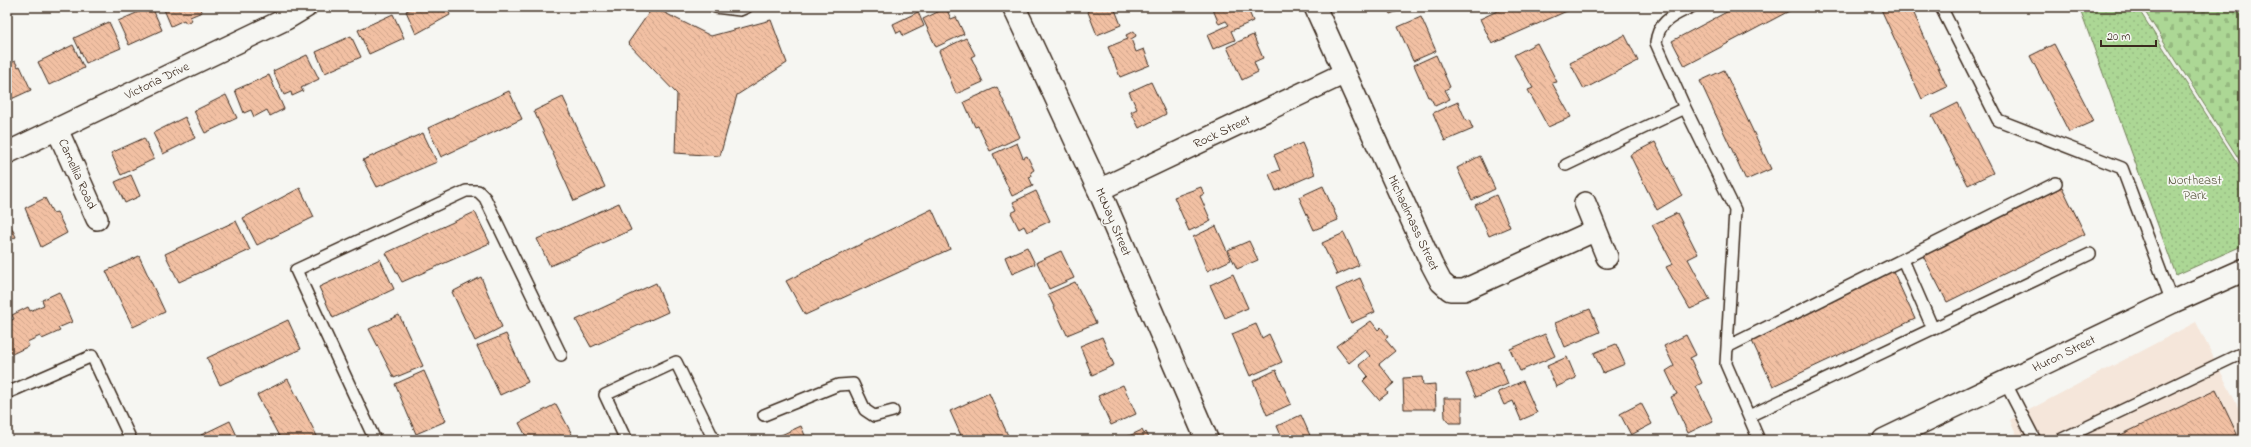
<svg xmlns="http://www.w3.org/2000/svg" width="2251" height="447" viewBox="0 0 2251 447" font-family="'Indie Flower',sans-serif">
<style>
.built{fill:#f5e6da}
.cemetery{fill:url(#cemetery-stones);stroke:#74805a}
.park{fill:url(#park-dots);stroke:#74805a}
.building{fill:url(#building-back-hatch);stroke:#3b2a1e}
.lines{fill:none;stroke-linecap:round;stroke-linejoin:round}
.lane-casing{stroke:#3b2a1e;stroke-width:14}
.street-casing{stroke:#3b2a1e;stroke-width:24}
.secondary-casing{stroke:#3b2a1e;stroke-width:25}
.lane{stroke:#f6f6f2;stroke-width:11}
.street{stroke:#f6f6f2;stroke-width:21}
.secondary{stroke:#f6f6f2;stroke-width:22}
.labels{text-anchor:middle;dominant-baseline:central;stroke-width:3.5;stroke-linejoin:round;paint-order:stroke}
.street-label{font-size:13px;fill:#3b2a1e;stroke:#f6f6f2}
.park-label{font-size:13px;fill:#57553c;stroke:#f6f6f2}
</style>
<defs>
<pattern id="cemetery-stones" width="16" height="16" patternUnits="userSpaceOnUse"><rect width="16" height="16" fill="#acd795"/><path d="M2 7V4a2 2 0 0 1 4 0v3zM10 15v-3a2 2 0 0 1 4 0v3z" fill="#95b980"/></pattern>
<pattern id="park-dots" width="8" height="8" patternUnits="userSpaceOnUse"><rect width="8" height="8" fill="#acd795"/><path d="M2 2h.1M6 6h.1" fill="none" stroke="#95b980" stroke-width="1.8" stroke-linecap="round"/></pattern>
<pattern id="building-back-hatch" width="6" height="6" patternUnits="userSpaceOnUse"><rect width="6" height="6" fill="#f2c0a3"/><path d="M-1 5l2 2M0 0l6 6M5-1l2 2" fill="none" stroke="#d0a58c"/></pattern>
</defs>
<rect width="100%" height="100%" fill="#f6f6f2"/>
<filter id="ink" filterUnits="userSpaceOnUse"><feTurbulence type="fractalNoise" baseFrequency=".025" numOctaves="2"/><feDisplacementMap in="SourceGraphic" scale="8" xChannelSelector="R" yChannelSelector="G"/><feConvolveMatrix kernelMatrix="1 2 1 2 8 2 1 2 1" color-interpolation-filters="sRGB"/></filter>
<g filter="url(#ink)">
<path class="built" d="M2196 322 2244 419V438L2239 440H2019L2010 420Z"/>
<path class="cemetery" d="M2142 7H2244V167Z"/>
<path class="park" d="M2079 7H2137L2244 173V245L2176 275Z"/>
<path class="building" d="M150 7H152L162 30 129 45 118 21Z
M163 7H200L202 12 190 17 192 20 186 23 184 20 171 26Z
M416 7H447L450 15 416 34 406 11Z
M653 7 711 36 771 20 787 63 737 95 720 156 675 153 677 94 628 43Z
M1086 7H1114L1121 25 1097 35Z
M1212 7H1247L1253 21 1231 31 1235 40 1213 49 1207 35 1229 25 1226 21 1219 24Z
M1387 7H1409L1390 14Z
M1506 7H1576L1492 44 1480 19Z
M1736 7H1790L1791 10 1685 66 1672 41Z
M1880 7H1911L1947 87 1922 99Z
M946 8 951 19 956 17 964 34 936 47 923 19Z
M918 12 924 26 903 36 901 31 897 33 893 24Z
M393 14 404 38 369 54 358 30Z
M1421 17 1436 51 1413 61 1398 27Z
M109 22 121 48 86 63 74 38Z
M1134 31 1136 36 1131 39 1136 52 1144 49 1150 65 1120 77 1108 47 1128 39 1126 35Z
M1253 35 1263 58 1254 62 1258 72 1242 80 1227 47Z
M1625 35 1638 61 1584 89 1570 63Z
M351 36 361 57 325 73 316 52Z
M966 38 975 55 971 57 983 82 956 94 939 51Z
M1537 43 1557 82 1552 83 1571 117 1548 127 1528 90 1533 88 1514 55Z
M2054 44 2094 121 2069 132 2030 56Z
M73 45 84 68 49 85 38 62Z
M307 55 319 79 301 88 303 91 292 96 291 92 284 95 273 71Z
M1436 55 1450 87 1445 90 1450 99 1435 106 1430 97H1428L1414 65Z
M15 61 18 67 20 66 31 90 7 101V73L10 72 7 65Z
M1724 70 1771 169 1746 180 1700 81Z
M269 75 284 109 270 116 267 110 254 117 251 110 244 113 235 90Z
M1151 82 1166 114 1139 128 1131 112 1137 109 1129 92Z
M997 87 1020 137 990 151 978 126 975 127 964 102Z
M509 91 522 119 441 157 428 128Z
M226 95 237 118 205 133 194 111Z
M563 97 605 187 574 201 534 111Z
M1458 102 1466 121 1469 120 1473 129 1445 141 1433 113Z
M1958 103 1993 173 1968 185 1932 116Z
M185 117 195 138 163 154 153 133Z
M423 133 437 162 377 187 363 160Z
M144 138 154 159 121 175 111 153Z
M1655 142 1682 195 1657 210 1630 155Z
M1017 143 1023 158 1027 156 1034 170 1031 172 1032 176 1029 177 1033 186 1012 196 993 154Z
M1302 143 1315 174 1276 191 1269 174 1280 170 1274 155Z
M1480 156 1495 189 1472 200 1457 168Z
M131 175 140 196 125 203 115 182Z
M1323 186 1338 220 1314 230 1299 197Z
M1201 187 1204 194 1200 196 1211 221 1189 231 1174 197Z
M2062 187 2085 234 1947 302 1922 254Z
M300 188 314 217 257 245 243 218Z
M1036 191 1050 221 1027 232 1024 226 1019 229 1011 213 1017 210 1013 202Z
M1496 195 1510 227 1489 236 1475 205Z
M45 198 53 213 57 212 67 233 41 247 25 208Z
M619 203 631 230 550 266 537 239Z
M932 209 950 249 805 315 786 281Z
M475 212 490 243 402 282 386 253Z
M1677 213 1698 254 1688 259 1710 300 1690 309 1666 267 1673 264 1652 225Z
M7 218 16 237 7 241Z
M236 221 250 250 179 282 165 254Z
M1216 226 1231 260 1207 271 1193 237Z
M1344 233 1359 265 1337 275 1322 243Z
M1249 241 1258 260 1237 269 1228 250Z
M1027 247 1035 264 1012 274 1005 257Z
M1061 251 1074 278 1049 289 1037 262Z
M139 256 165 312 133 327 106 271Z
M380 259 394 289 333 318 319 287Z
M1893 271 1915 319 1773 386 1751 339Z
M1233 274 1248 308 1225 318 1210 285Z
M481 277 502 327 475 341 452 292Z
M1360 278 1375 312 1351 323 1336 289Z
M1075 282 1096 323 1067 335 1048 294Z
M656 283 668 312 591 347 576 320Z
M59 292 72 322 58 328 60 331 42 339 40 336 27 342 29 346 12 354 10 351 7 352V322L14 319 12 315 28 307 30 311 44 305 42 300Z
M1590 309 1600 332 1565 347 1555 323Z
M399 315 423 366 394 378 369 329Z
M288 320 301 349 220 385 207 358Z
M1371 321 1378 330 1381 327 1388 337 1385 339 1395 351 1379 364 1394 383 1386 390 1388 393 1379 400 1363 381 1368 376 1359 365 1370 356 1365 350 1349 363 1336 346Z
M1256 324 1262 338 1269 334 1282 362 1250 376 1232 334Z
M506 334 528 382 500 395 477 346Z
M1545 334 1555 356 1520 371 1510 349Z
M1686 335 1696 355 1690 358 1702 383 1696 386 1713 421 1688 433 1671 397 1677 394 1666 371 1674 366 1664 346Z
M1102 337 1114 365 1092 375 1080 346Z
M1616 344 1625 364 1603 373 1594 353Z
M1567 357 1576 378 1556 387 1547 366Z
M1499 361 1508 384 1476 397 1466 374Z
M1276 370 1291 404 1267 415 1253 381Z
M424 371 446 421 416 434 395 384Z
M1422 377 1423 385 1435 384 1436 409H1404L1403 378Z
M288 379 319 440H281L257 395Z
M1523 381 1537 413 1521 420 1513 401 1504 405 1498 392Z
M1123 385 1136 414 1111 425 1098 396Z
M2216 390 2237 434 2225 440H2110Z
M989 393 1010 440H963L950 411Z
M1444 398H1462V423H1449L1445 417Z
M1641 403 1652 424 1631 435 1620 414Z
M556 404 575 440H528L519 423Z
M1301 415 1312 440H1283L1277 426Z
M230 421 239 440H204L201 435Z
M801 426 807 440H770Z
M1142 430 1144 434 1146 432 1150 440H1120Z"/>
<g class="lines">
<defs>
<path id="lane" d="M715 7 740 10 747 7
M1691 7C1673 16 1658 21 1656 43L1685 108 1735 210 1726 364 1759 440
M1941 7 1998 120 2122 168 2172 302
M1566 165 1685 108
M1903 260 1933 329
M1727 347 2056 183
M2005 382 2035 440
M7 393 92 356 131 440
M764 415 838 385 853 384 865 410 874 416 893 411
M1749 416 2090 254
M375 440 296 270 466 191H478L485 198 561 355
M626 440 605 395 676 362 714 440
M2060 440 2238 355"/>
<path id="street" d="M1315 7 1432 265 1441 282 1450 290H1464L1596 230
M57 129 97 219
M7 153 286 19 306 7
M1099 190 1345 73
M1585 203 1607 257"/>
<path id="secondary" d="M1014 7 1099 190 1207 440
M1884 440 2172 302 2244 270"/>
</defs>
<use href="#lane" class="lane-casing"/>
<use href="#street" class="street-casing"/>
<use href="#secondary" class="secondary-casing"/>
<use href="#lane" class="lane"/>
<use href="#street" class="street"/>
<use href="#secondary" class="secondary"/>
</g>
</g>
<g class="labels">
<g class="street-label">
<text transform="translate(157 81) rotate(-26)">Victoria Drive</text>
<text transform="translate(1222 132) rotate(-25)">Rock Street</text>
<text transform="translate(77 174) rotate(66)">Camellia Road</text>
<text transform="translate(1113 222) rotate(67)">McNay Street</text>
<text transform="translate(1413 223) rotate(65)">Michaelmass Street</text>
<text transform="translate(2064 354) rotate(-26)">Huron Street</text>
</g>
<g class="park-label">
<text x="2195" y="180">Northeast<tspan x="2195" dy="15">Park</tspan></text>
</g>
</g>
<rect width="2251" height="447" fill="none" stroke="#f6f6f2" stroke-width="24"/>
<rect x="12" y="12" width="2227" height="423" fill="none" stroke="#3b2a1e" stroke-width="1.5" filter="url(#ink)"/>
<path d="M2101 40v6h55v-6" fill="none" stroke="#3b2a1e" stroke-width="2"/>
<text x="2107" y="40" font-size="12" fill="#3b2a1e" stroke="#f6f6f2" stroke-width="3" paint-order="stroke">20 m</text>
</svg>
